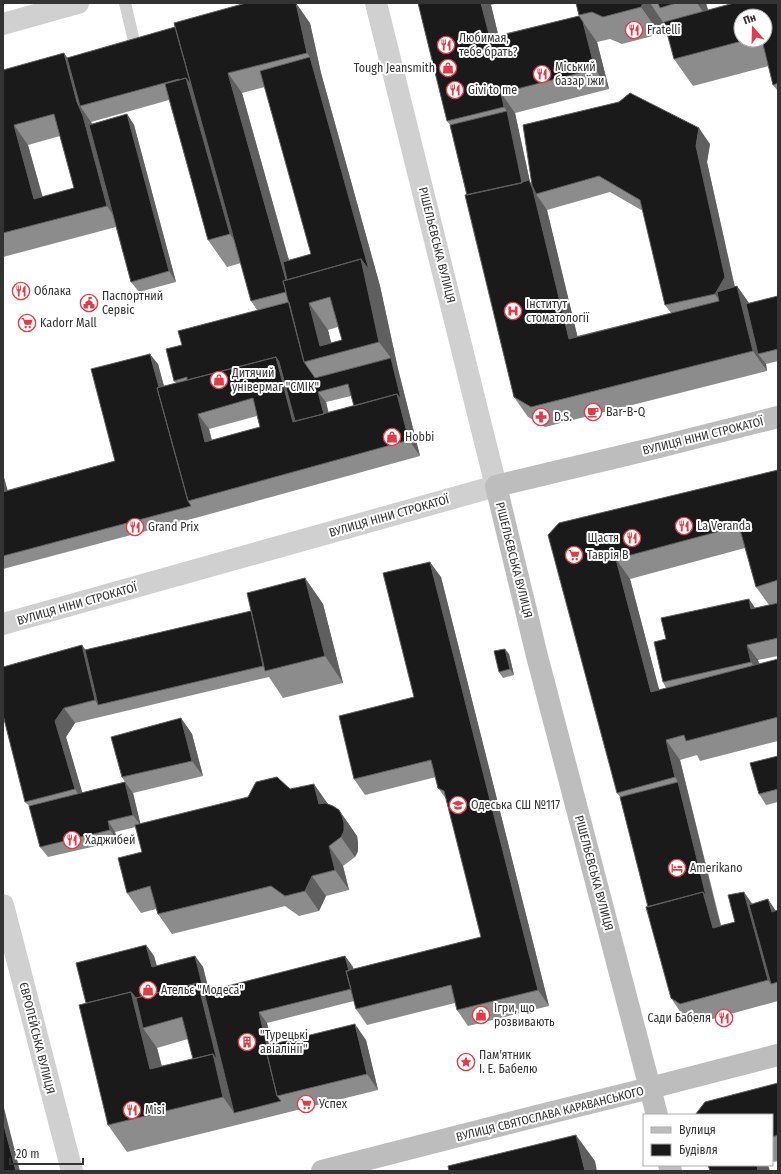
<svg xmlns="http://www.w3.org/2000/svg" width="781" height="1174" viewBox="0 0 781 1174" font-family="'Fira Sans Condensed',sans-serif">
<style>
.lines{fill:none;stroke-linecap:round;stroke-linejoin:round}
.service{stroke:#d0d0d0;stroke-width:12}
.tertiary{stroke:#d0d0d0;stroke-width:22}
.secondary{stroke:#bdbdbd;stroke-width:22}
.wall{fill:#8c8c8c;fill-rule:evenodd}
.shaded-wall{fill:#5f5f5f}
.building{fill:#1a1a1a;stroke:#5f5f5f;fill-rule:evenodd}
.labels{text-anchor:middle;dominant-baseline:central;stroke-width:4;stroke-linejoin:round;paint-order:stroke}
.poi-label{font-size:12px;fill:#333;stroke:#fff;text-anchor:start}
.street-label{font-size:12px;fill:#333;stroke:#fff}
</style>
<rect width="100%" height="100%" fill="#fff"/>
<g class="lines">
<path class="service" d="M125 3 137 54"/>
<path class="tertiary" d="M3 24 78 3
M3 624 496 486 376 3
M3 905 72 1171"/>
<path class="secondary" d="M657 1115 537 656 496 486 655 448 778 417
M669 1165 671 1171
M322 1171 537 1116 650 1088 778 1055"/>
</g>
<path class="wall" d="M418 3H497L491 5 498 35 579 16 576 3H706L708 10 778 3V91L773 85 769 66 693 86 674 59 665 25 660 34 622 44 610 39 597 42 609 89 515 113 530 182 532 185 710 144 707 162 735 287 737 286 749 303 778 296V361L766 364 767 371 545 427 528 417 514 397 450 125 447 121ZM765 16V40H741ZM610 192 643 211 665 305 671 313 577 336 547 210Z
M310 23 321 73 380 286 398 369 420 456 199 517 3 569V474L7 490 115 461 158 364 164 386 176 383 174 381 182 345 257 310 251 301 241 263 227 267 208 240 169 100 91 122 92 124 127 114 134 125 176 282 139 292 131 282 116 227 3 257V70L67 58ZM265 87 311 254 289 260 242 93ZM60 136 74 188 42 197 28 145ZM338 327 342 340 331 343 328 330ZM351 396 354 406 328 412 326 402ZM257 416 260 427 212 440 209 429Z
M778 470V656L758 660 759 664 778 659V741L700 761 697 755 680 760 721 925 735 922 752 904 776 911 778 910V1001L694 1024 685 1019 671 998 620 797 617 793 559 523ZM745 548 756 587 769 605 755 608 666 639 663 682 666 688 659 690 630 579Z
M441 577 549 1006 468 1026 457 1010 455 1003 367 1025 356 1009 354 1001 267 1023 272 1044 366 1040 378 1090 127 1152 108 1125 86 1003 146 945 154 956 157 966 195 956 203 967 209 991 345 956 353 967V969L481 937 447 800 438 788 436 777 365 795 354 779 414 697ZM188 1039 193 1059 162 1066 157 1048Z
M305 578 323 604 343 683 283 698 269 677 75 723 66 737 82 793 125 782 122 777 181 718 192 734 203 776 133 793 140 824 290 789 328 804 339 810 357 836 358 843V851L355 857 343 866 349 890 326 896 319 911 299 916 285 906 172 934 158 914 156 909 141 913 127 893 142 852 136 827 115 832 118 841 48 857 40 847 29 806 25 802 82 645 85 650 251 611Z
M509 654 514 675 503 678 499 672Z
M778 756V802L766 805 759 794Z
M778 1083V1161L772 1162V1115Z"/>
<path class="shaded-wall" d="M296 3 310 23 321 73 380 286 398 369 420 456 409 440 397 394 391 358 379 342 361 259 310 57 307 53Z
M481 3H490L491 5 504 58 490 38Z
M643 3H650L665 25 660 34 641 7Z
M697 3H706L712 25Z
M583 22 597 42 609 89 595 69Z
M177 27 248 261 230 234 186 78Z
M64 53 78 73 80 106 91 122 97 136 121 226 107 206Z
M228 73 242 93 297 290 289 291Z
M501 93 515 113 518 127 504 107Z
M507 111 518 127 530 182 538 193 536 194 547 210 583 359 569 339 523 188Z
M127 114 134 125 176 282 169 271Z
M14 125 28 145 49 219 34 199Z
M699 128 710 144 707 162 736 293 726 310 715 294 696 146Z
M737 286 751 306 758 354 766 364 767 371 753 351Z
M309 303 328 330 334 354 320 346Z
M150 354 158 364 194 499 190 501Z
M276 357 287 373 301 426 293 422Z
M318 392 326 402 333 430 325 419Z
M198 414 209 429 216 458 205 442Z
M3 474 11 502 3 492Z
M616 559 630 579 665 712 651 692Z
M430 562 441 577 549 1006 538 990Z
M305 578 323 604 343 683 325 656Z
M749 599 760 615 751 609Z
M82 645 93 661 98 705 95 700Z
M747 645 758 660 762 678 751 662Z
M505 649 509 654 514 675 510 669Z
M64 708 75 723 66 737 86 805 75 789 55 721Z
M181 718 192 734 203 776 192 761Z
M666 740 680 760 717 912 727 948 713 928 703 892 678 782 675 777Z
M125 782 133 793 141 826 133 815Z
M314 784 328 804H319Z
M339 810 357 836 358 843V851L355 857 341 837Z
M108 821 115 832 118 841 110 830Z
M329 846 343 866 349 890 335 870Z
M312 876 326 896 319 911 305 891Z
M744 892 758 912 771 984 768 980Z
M768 899 778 914 772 912Z
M146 945 154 956 160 978 152 967Z
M195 956 203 967 231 1080 217 1060 198 983Z
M345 956 353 967 361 999 353 989Z
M131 992 150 1018 143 1028 157 1048 169 1096 150 1069Z
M259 1012 267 1023 284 1094 280 1095Z
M355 1024 366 1040 378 1090 367 1074Z
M213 1054 231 1080 234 1113 242 1124 223 1097Z
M3 1104 20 1171H16L3 1122Z
M576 1135 595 1161 597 1171H585Z
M757 1165H768L770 1171H758Z"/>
<path class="building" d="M246 3H296L307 53 228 73 286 280 283 281 286 292 251 301 174 23Z
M418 3H481L490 38 579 16 583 22 595 69 501 93 504 107 447 121Z
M576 3H643L641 7 603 17 592 12 579 15Z
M658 3H676L660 8Z
M734 3H778V83L773 85 762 40H765V16H741V40H746L674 59 664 22Z
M175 27 191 85 186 78 179 80V79L80 106 67 58Z
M64 53 77 102 83 116 107 206 3 233V70ZM54 114 74 188 34 199 14 125Z
M310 57 369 270 361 259 287 280 283 262 311 254 260 71Z
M186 78 230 234 208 240 165 84Z
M630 93 699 128 696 146 725 277 715 294 665 305 640 200 599 176 536 194 532 185 523 125 619 102Z
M507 111 522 183 467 195 450 125Z
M127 114 169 271 131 282 89 125Z
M529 180 533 190 569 339 719 301 717 292 737 286 753 351 531 407 514 397 465 195 520 183Z
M361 259 379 342 304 362 283 281ZM330 297 342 340 320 346 309 303Z
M778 296V349L758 354 746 304Z
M289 302 304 362 315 378 391 358 401 399 397 394 354 406 348 384 318 392 324 414 295 421 279 362 276 357 187 380V377L174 381 166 349 182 345 178 331Z
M150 354 159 387 157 388 188 501 191 506 3 556V492L115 461 91 369Z
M276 357 293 422 397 394 409 440 188 501 157 388ZM253 398 260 427 205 442 198 414Z
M778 470V580L756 587 739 526 616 559 651 692 778 659V717L686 741 684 735 666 740 675 777 617 793 548 535 559 523Z
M430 562 538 990 457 1010 451 985 356 1009 346 971 481 937 444 791 438 788 431 760 354 779 339 716 414 697 383 573Z
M305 578 325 656 265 671 247 593Z
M749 599 751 609 778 603V638L747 645 751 662 663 682 654 642 666 639 661 618Z
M251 611 263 666 98 705 85 650Z
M82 645 95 700 64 708 55 721 75 789 25 802 3 715V667Z
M505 649 510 669 499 672 494 651Z
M181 718 192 761 122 777 111 737Z
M778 756V789L759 794 750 763Z
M277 777 290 789 314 784 319 804 325 803 333 806 339 810 342 816 344 823V831L341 837 329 846 335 870 312 876 305 891 285 896 271 886 158 914 150 886 127 893 118 858 142 852 135 825 248 797 256 782Z
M125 782 133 815 108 821 110 830 40 847 29 806Z
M678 782 706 896 703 892 648 907 620 797Z
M703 892 713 928 735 922 728 895 744 892 768 980 680 1004 671 998 646 907Z
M768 899 772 912 778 910V982L771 984 749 905Z
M146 945 152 967 195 956 204 992 198 983 136 998 131 992 86 1003 76 963Z
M345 956 349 971H346L351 989 259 1012 267 1046H265L277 1096 281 1101 234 1113 204 992Z
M198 983 217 1060 213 1054 193 1059 182 1017 143 1028 136 998Z
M131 992 150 1069 213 1054 223 1097 108 1125 79 1005Z
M355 1024 367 1074 277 1096 265 1046Z
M778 1083V1135L772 1137V1115H695L705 1102Z
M3 1122 16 1171H3Z
M576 1135 585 1171H449L448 1166Z
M708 1165H757L758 1171H710Z"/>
<defs>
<symbol id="restaurant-ring" viewBox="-11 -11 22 22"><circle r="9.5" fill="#fff" stroke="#e63946" stroke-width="1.5"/><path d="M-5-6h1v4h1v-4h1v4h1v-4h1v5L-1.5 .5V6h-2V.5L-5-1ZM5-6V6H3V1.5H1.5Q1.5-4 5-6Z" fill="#e63946"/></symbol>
<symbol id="shop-ring" viewBox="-11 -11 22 22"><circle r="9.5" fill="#fff" stroke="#e63946" stroke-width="1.5"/><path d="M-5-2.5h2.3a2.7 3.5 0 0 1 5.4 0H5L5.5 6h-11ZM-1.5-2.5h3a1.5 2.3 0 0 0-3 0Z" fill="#e63946"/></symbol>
<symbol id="civic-ring" viewBox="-11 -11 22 22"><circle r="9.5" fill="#fff" stroke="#e63946" stroke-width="1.5"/><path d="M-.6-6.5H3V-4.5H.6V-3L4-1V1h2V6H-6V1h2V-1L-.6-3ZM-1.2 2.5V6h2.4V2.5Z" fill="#e63946"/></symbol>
<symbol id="hospital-ring" viewBox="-11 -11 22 22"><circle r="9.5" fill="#fff" stroke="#e63946" stroke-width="1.5"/><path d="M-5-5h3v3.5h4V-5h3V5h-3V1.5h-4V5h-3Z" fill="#e63946"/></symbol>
<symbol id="supermarket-ring" viewBox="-11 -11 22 22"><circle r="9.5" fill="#fff" stroke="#e63946" stroke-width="1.5"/><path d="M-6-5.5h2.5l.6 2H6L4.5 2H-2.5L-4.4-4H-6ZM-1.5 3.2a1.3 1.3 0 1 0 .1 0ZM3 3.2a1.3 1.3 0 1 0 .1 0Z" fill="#e63946"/></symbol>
<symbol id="cafe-ring" viewBox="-11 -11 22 22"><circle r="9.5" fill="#fff" stroke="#e63946" stroke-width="1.5"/><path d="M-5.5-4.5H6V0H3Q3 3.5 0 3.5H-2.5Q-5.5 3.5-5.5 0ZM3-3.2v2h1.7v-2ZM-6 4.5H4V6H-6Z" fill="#e63946"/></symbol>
<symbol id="pharmacy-ring" viewBox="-11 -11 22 22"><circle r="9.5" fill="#fff" stroke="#e63946" stroke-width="1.5"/><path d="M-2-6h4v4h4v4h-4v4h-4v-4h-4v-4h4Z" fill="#e63946"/></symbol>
<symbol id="school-ring" viewBox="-11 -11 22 22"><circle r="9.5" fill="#fff" stroke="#e63946" stroke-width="1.5"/><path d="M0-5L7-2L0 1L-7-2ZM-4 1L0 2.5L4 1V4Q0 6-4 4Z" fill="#e63946"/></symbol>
<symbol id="hotel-ring" viewBox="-11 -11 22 22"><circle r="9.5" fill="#fff" stroke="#e63946" stroke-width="1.5"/><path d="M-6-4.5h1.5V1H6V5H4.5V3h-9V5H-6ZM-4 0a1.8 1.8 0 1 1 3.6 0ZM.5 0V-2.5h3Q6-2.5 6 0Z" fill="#e63946"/></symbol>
<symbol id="building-ring" viewBox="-11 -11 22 22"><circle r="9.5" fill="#fff" stroke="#e63946" stroke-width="1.5"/><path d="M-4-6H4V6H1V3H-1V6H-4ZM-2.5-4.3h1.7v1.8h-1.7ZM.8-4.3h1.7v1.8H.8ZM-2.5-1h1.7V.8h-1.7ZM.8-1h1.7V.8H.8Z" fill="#e63946"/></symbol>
<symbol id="sight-ring" viewBox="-11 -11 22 22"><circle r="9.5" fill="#fff" stroke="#e63946" stroke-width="1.5"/><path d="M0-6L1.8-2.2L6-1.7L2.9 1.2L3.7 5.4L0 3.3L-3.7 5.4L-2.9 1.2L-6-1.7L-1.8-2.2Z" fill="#e63946"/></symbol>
</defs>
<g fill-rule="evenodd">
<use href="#restaurant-ring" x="624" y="20" width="20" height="20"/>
<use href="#restaurant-ring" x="436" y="35" width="20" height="20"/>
<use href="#shop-ring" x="438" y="58" width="20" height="20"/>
<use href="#restaurant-ring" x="532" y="64" width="20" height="20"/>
<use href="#restaurant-ring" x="445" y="80" width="20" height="20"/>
<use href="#restaurant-ring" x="11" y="281" width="20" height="20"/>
<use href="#civic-ring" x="79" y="293" width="20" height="20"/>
<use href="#hospital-ring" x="503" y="301" width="20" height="20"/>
<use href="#supermarket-ring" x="17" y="313" width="20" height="20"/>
<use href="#shop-ring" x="209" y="370" width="20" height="20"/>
<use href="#cafe-ring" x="583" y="402" width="20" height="20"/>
<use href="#pharmacy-ring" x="531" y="407" width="20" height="20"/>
<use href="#shop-ring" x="382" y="427" width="20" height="20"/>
<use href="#restaurant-ring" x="674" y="516" width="20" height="20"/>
<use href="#restaurant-ring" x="125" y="517" width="20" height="20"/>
<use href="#restaurant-ring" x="622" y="528" width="20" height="20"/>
<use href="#supermarket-ring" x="564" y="545" width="20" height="20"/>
<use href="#school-ring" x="448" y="795" width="20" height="20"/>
<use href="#restaurant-ring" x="62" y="830" width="20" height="20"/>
<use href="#hotel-ring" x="667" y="858" width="20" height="20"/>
<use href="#shop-ring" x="138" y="980" width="20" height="20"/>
<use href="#shop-ring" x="471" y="1005" width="20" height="20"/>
<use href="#restaurant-ring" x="714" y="1008" width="20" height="20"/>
<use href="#building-ring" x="237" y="1032" width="20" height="20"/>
<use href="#sight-ring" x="456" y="1052" width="20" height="20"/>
<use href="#supermarket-ring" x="296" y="1094" width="20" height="20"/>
<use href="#restaurant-ring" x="122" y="1100" width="20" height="20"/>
</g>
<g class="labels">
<g class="poi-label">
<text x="647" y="30">Fratelli</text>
<text x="459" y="38">Любимая,<tspan x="459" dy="14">тебе брать?</tspan></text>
<text x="555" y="67">Міський<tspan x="555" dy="14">базар їжи</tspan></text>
<text x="435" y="68" text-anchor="end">Tough Jeansmith</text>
<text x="468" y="90">Givi to me</text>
<text x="34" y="291">Облака</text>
<text x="102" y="296">Паспортний<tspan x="102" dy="14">Сервіс</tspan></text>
<text x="526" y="304">Інститут<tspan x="526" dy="14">стоматології</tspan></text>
<text x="40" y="323">Kadorr Mall</text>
<text x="232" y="373">Дитячий<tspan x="232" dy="14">універмаг "СМІК"</tspan></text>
<text x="606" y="412">Bar-B-Q</text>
<text x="554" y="417">D.S.</text>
<text x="405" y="437">Hobbi</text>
<text x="697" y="526">La Veranda</text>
<text x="148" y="527">Grand Prix</text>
<text x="619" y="538" text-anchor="end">Щастя</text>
<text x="587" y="555">Таврія В</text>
<text x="471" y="805">Одеська СШ №117</text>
<text x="85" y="840">Хаджибей</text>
<text x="690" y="868">Amerikano</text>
<text x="161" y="990">Ательє "Модеса"</text>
<text x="494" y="1008">Ігри, що<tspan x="494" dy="14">розвивають</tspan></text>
<text x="711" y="1018" text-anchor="end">Сади Бабеля</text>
<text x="260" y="1035">"Турецькі<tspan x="260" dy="14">авіалінії"</tspan></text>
<text x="479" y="1055">Пам'ятник<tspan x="479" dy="14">І. Е. Бабелю</tspan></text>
<text x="319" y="1104">Успех</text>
<text x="145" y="1110">Misi</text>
</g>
<g class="street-label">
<text transform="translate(437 245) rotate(76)">РІШЕЛЬЄВСЬКА ВУЛИЦЯ</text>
<text transform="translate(703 436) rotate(-14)">ВУЛИЦЯ НІНИ СТРОКАТОЇ</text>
<text transform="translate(389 516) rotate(-16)">ВУЛИЦЯ НІНИ СТРОКАТОЇ</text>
<text transform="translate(514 560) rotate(76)">РІШЕЛЬЄВСЬКА ВУЛИЦЯ</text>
<text transform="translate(77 604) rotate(-16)">ВУЛИЦЯ НІНИ СТРОКАТОЇ</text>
<text transform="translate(594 873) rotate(75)">РІШЕЛЬЄВСЬКА ВУЛИЦЯ</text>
<text transform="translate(37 1038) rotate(76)">ЄВРОПЕЙСЬКА ВУЛИЦЯ</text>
<text transform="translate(550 1114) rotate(-14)">ВУЛИЦЯ СВЯТОСЛАВА КАРАВАНСЬКОГО</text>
</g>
</g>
<rect width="781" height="1174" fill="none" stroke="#333333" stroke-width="8"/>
<rect x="643" y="1114" width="130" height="52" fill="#ffffff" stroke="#adadad"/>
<rect x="651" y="1127" width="20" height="6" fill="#bdbdbd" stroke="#adadad"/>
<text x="679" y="1134" font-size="12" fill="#333333">Вулиця</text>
<rect x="651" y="1144" width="20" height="12" fill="#1a1a1a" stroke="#adadad"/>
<text x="679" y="1154" font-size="12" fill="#333333">Будівля</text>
<g transform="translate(753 28) rotate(340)"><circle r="19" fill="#ffffff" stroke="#adadad"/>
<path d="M0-3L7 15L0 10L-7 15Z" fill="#e63946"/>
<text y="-6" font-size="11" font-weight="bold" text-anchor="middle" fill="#333333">Пн</text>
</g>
<path d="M10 1158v6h73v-6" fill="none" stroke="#333333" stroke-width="2"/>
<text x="16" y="1158" font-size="12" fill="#333333" stroke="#ffffff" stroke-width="3" paint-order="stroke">20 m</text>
</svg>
